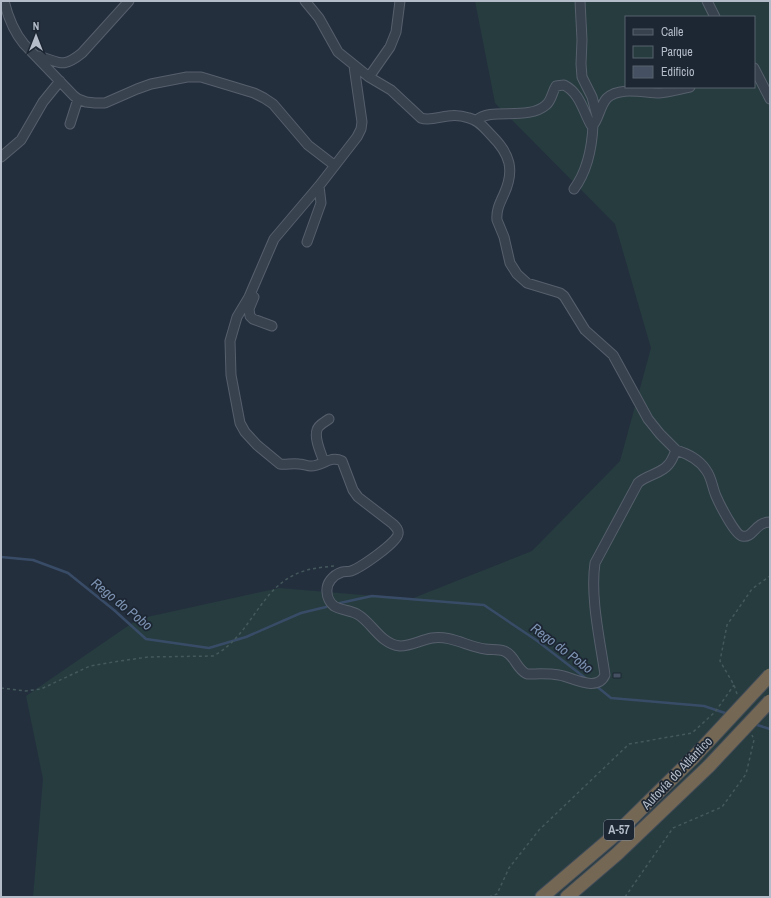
<svg xmlns="http://www.w3.org/2000/svg" width="771" height="898" viewBox="0 0 771 898" font-family="'Archivo Narrow',sans-serif">
<style>
.green{fill:#263c3f;fill-rule:evenodd}
.lines{fill:none;stroke-linecap:round;stroke-linejoin:round}
.stream{stroke:#394c67;stroke-width:2.5}
.building{fill:#455162;stroke:#1f2835}
.minor-casing{stroke:#565f6c;stroke-width:11}
.highway-casing{stroke:#434c59;stroke-width:15}
.path{stroke:#44595c;stroke-width:1.5;stroke-dasharray:3 3;stroke-linecap:butt}
.minor{stroke:#38414e;stroke-width:9}
.highway{stroke:#746855;stroke-width:13}
.highway-bridge-casing{stroke:#434c59;stroke-width:15;stroke-linecap:butt}
.highway-bridge{stroke:#746855;stroke-width:13}
.labels{text-anchor:middle;dominant-baseline:central;stroke-width:3.5;stroke-linejoin:round;paint-order:stroke}
.shield{fill:#1d2633;stroke:#878f9c;stroke-width:1}
.shield-label{font-size:12px;font-weight:bold;fill:#b4bcc9}
.street-label{font-size:13px;fill:#b4bcc9;stroke:#1d2633}
.water-label{font-size:14px;font-style:italic;fill:#7c92b1;stroke:#1d2633}
</style>
<rect width="100%" height="100%" fill="#242f3e"/>
<path class="green" d="M475 1H770V897H33L43 779 26 696 138 619 279 588 411 599 532 551 620 461 651 348 615 224 495 103ZM626 17H754V87H626Z"/>
<g class="lines">
<path class="stream" d="M1 557 33 560 68 573 114 610 146 639 209 648 246 637 301 613 326 607
M340 603 372 596 484 605 536 640 588 680
M595 685 611 698 704 706 728 714
M754 724 770 729"/>
</g>
<path class="building" d="M613 673H621V678H613Z"/>
<g class="lines">
<defs>
<path id="minor" d="M4 1C8 17 13 31 24 44L74 96 78 99 86 102 95 103H105L137 89 151 84 187 77H201L254 93 264 98 273 104 308 145 334 165
M305 1 319 18 338 52 369 77 391 90 421 118C429 121 439 117 448 116 454 115 463 116 469 118 479 120 485 129 492 136 510 154 515 170 504 194 500 203 496 210 497 220L504 237 510 263 517 274 527 283 560 293 564 296 585 330 613 355 648 419 660 434 676 450C674 455 672 461 668 465 661 474 646 475 638 483L595 563C590 597 600 640 605 675 597 693 572 677 559 675 548 673 537 674 527 674 516 669 515 655 504 651 498 649 491 650 485 649 468 647 451 635 432 638 421 640 411 646 400 646 380 644 372 622 357 614 350 610 340 610 334 606 330 603 327 597 327 592 326 583 333 575 342 572 345 571 348 572 351 571 360 568 398 542 398 534 399 530 396 527 393 524L358 497 353 490 342 461C330 455 323 466 311 466 307 466 303 464 299 464 292 463 286 465 280 464L257 445 245 432 240 423 231 375 230 341 237 317 249 297 274 239 319 186 357 137 361 129 362 122 354 66
M580 1 582 40 581 64 582 77 592 97 597 116
M707 1 715 17
M38 56C59 61 61 70 82 53L129 1
M754 68 770 99
M369 77 390 47 396 32 400 1
M477 120C491 107 528 121 546 105 552 100 552 92 556 86L564 85C580 93 583 111 591 125H593C598 121 600 105 607 98 620 86 644 93 659 93 669 92 680 89 690 87
M70 124 78 99
M1 157 21 140 43 102 60 81
M574 189C588 170 592 148 593 125
M307 242 321 203 319 186
M254 297 249 309 250 316 253 319 272 326
M676 450C688 454 699 459 706 470 712 478 712 487 716 496 719 503 735 535 742 536 753 539 755 522 770 522
M324 462C321 453 314 439 317 430 318 425 325 422 329 419"/>
<path id="highway" d="M542 897 617 833 692 759
M567 897 617 854 709 766"/>
</defs>
<use href="#minor" class="minor-casing"/>
<use href="#highway" class="highway-casing"/>
<path class="path" d="M1 688 25 691 41 689 90 666 113 662 148 657 213 656C252 636 259 587 301 572 312 568 324 567 335 566
M737 694 734 685 720 661 727 625 752 589 770 576
M489 897 497 894 509 868 539 830 629 744 692 733 715 712 734 685
M625 897 673 828 722 807 746 774 754 740 752 735"/>
<use href="#minor" class="minor"/>
<use href="#highway" class="highway"/>
<defs>
<path id="highway-bridge" d="M692 759 770 675
M709 766 770 701"/>
</defs>
<use href="#highway-bridge" class="highway-bridge-casing"/>
<use href="#highway-bridge" class="highway-bridge"/>
</g>
<g class="labels">
<rect class="shield" x="604" y="820" width="30" height="20" rx="3"/>
<g class="shield-label">
<text x="619" y="830">A-57</text>
</g>
<g class="street-label">
<text transform="translate(677 773) rotate(-46)">Autovía do Atlántico</text>
</g>
<g class="water-label">
<text transform="translate(122 604) rotate(39)">Rego do Pobo</text>
<text transform="translate(562 648) rotate(37)">Rego do Pobo</text>
</g>
</g>
<rect width="771" height="898" fill="none" stroke="#b4bcc9" stroke-width="4"/>
<rect x="625" y="16" width="130" height="72" fill="#1d2633" stroke="#59626f"/>
<rect x="633" y="29" width="20" height="6" fill="#38414e" stroke="#59626f"/>
<text x="661" y="36" font-size="12" fill="#b4bcc9">Calle</text>
<rect x="633" y="46" width="20" height="12" fill="#263c3f" stroke="#59626f"/>
<text x="661" y="56" font-size="12" fill="#b4bcc9">Parque</text>
<rect x="633" y="66" width="20" height="12" fill="#455162" stroke="#59626f"/>
<text x="661" y="76" font-size="12" fill="#b4bcc9">Edificio</text>
<g transform="translate(36 36)" stroke="#1d2633" stroke-width="3" paint-order="stroke">
<path d="M0-3L7 15L0 10L-7 15Z" fill="#b4bcc9"/>
<text y="-6" font-size="11" font-weight="bold" text-anchor="middle" fill="#b4bcc9">N</text>
</g>
</svg>
